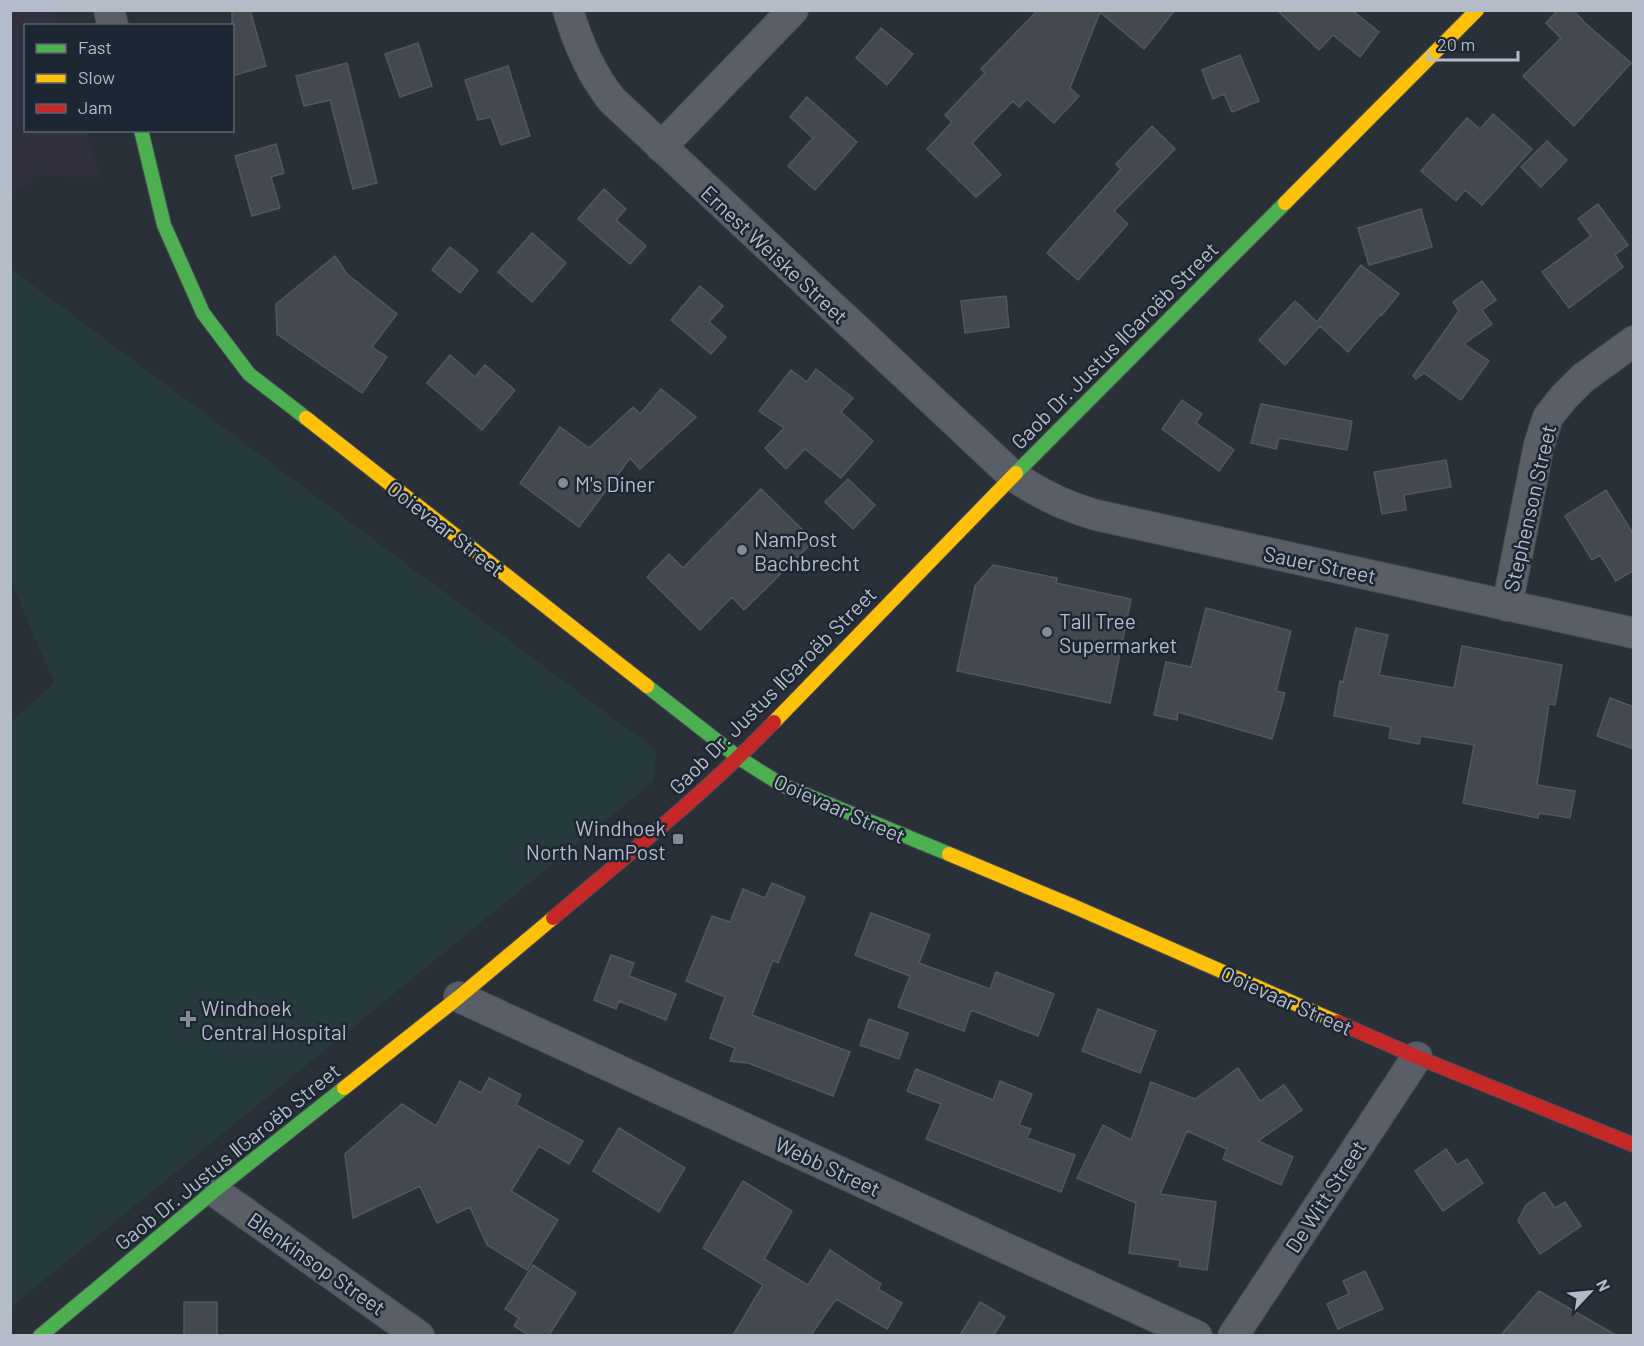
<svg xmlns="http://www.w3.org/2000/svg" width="1644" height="1346" viewBox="0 0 1644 1346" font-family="Barlow,sans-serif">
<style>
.medical{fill:#31303e}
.green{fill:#273a3e}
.building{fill:#444950;stroke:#52575f;stroke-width:1.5}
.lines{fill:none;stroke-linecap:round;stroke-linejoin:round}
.street-casing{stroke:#484c53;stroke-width:32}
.fast-casing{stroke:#484c53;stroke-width:16}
.slow-casing{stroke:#484c53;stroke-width:16}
.jam-casing{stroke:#484c53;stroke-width:16}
.street{stroke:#5a5e66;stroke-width:30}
.fast{stroke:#4caf50;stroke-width:14}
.slow{stroke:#ffc107;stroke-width:14}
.jam{stroke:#c62828;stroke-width:14}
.poi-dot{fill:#848b96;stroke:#1d2633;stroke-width:2}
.labels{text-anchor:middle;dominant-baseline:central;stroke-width:5;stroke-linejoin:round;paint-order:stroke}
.street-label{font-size:21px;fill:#b4bcc9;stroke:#1d2633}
.poi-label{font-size:21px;fill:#b4bcc9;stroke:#1d2633;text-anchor:start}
</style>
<rect width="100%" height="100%" fill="#2a3038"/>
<path class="medical" d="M11 10 55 11 59 25 26 26V130L87 131 100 178 40 175 11 194Z"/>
<path class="green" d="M11 269 656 750 654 781 11 1307V722L54 683 11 581Z"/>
<path class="building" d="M232 10H250L266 66 232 76Z
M1038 10H1175L1144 49 1100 12 1070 88 1079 96 1054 123 1027 99 1019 107 1013 101 972 143 1001 175 976 197 927 149 952 122 945 115 985 73 981 69Z
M1277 10H1355L1354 12 1379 32 1360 57 1333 35 1319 50Z
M1558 10H1573L1585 23 1631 63 1574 126 1523 76 1561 38 1546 23Z
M881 28 913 54 887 85 856 58Z
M418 43 432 86 400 97 385 54Z
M1240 55 1259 101 1232 112 1224 94 1213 99 1202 70Z
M347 63 377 183 353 189 330 100 304 106 296 76Z
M508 66 530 136 501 145 491 117 478 120 465 80Z
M807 97 857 142 815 190 788 166 813 138 790 117Z
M1493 114 1532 149 1482 205 1465 190 1456 201 1421 171 1467 118 1480 129Z
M1152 126 1175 149 1114 211 1128 224 1078 280 1047 253 1121 169 1116 164Z
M1547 141 1567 160 1541 187 1521 167Z
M276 144 284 173 271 177 280 208 252 216 235 156Z
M604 189 626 209 616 220 646 246 630 264 578 219Z
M1598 204 1628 245 1615 255 1623 267 1569 308 1542 272 1591 236 1578 219Z
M1421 209 1432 247 1369 265 1358 228Z
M532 233 566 263 532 302 498 272Z
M450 247 478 270 460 293 432 270Z
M335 256 347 274 397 314 372 347 387 357 362 393 277 334 276 304Z
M1361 265 1399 294 1382 315 1381 314 1348 352 1320 326 1285 365 1259 340 1295 301 1317 322Z
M1482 281 1496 300 1482 310 1492 324 1464 344 1489 361 1461 400 1424 373 1416 379 1413 376 1459 311 1453 302Z
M700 286 723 306 709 322 726 337 711 354 671 320Z
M1006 296 1009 327 965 333 961 301Z
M450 355 475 377 485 365 515 390 482 430 427 383Z
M816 369 853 398 841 412 873 441 841 478 805 449 786 469 765 448 784 428 759 411 791 370 807 382Z
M661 389 696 417 640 469 630 458 579 527 520 483 560 427 589 448 633 407 640 414Z
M1182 400 1202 414 1196 423 1234 450 1219 471 1162 429Z
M1261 404 1352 421 1347 450 1279 438 1276 449 1251 443Z
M1446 460 1451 487 1404 495 1406 510 1382 514 1374 472Z
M848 479 875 505 853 529 825 502Z
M761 489 814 541 744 610 732 597 700 630 647 577 669 554 683 568Z
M1606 490 1634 535V570L1616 581 1600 555 1592 560 1565 516Z
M993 565 1057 578 1056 583 1131 599 1110 703 957 671 975 586Z
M1206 608 1291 631 1276 691 1285 693 1272 739 1178 712 1177 720 1154 715 1166 662 1191 667Z
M1356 628 1388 635 1379 675 1454 688 1462 646 1562 665 1555 705 1549 704 1537 785 1575 791 1570 818 1539 813 1538 818 1463 803 1474 745 1421 736 1419 744 1389 738 1391 727 1334 716 1340 681 1343 682Z
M1610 698 1634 707V749L1597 736Z
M772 883 805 897 778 963 773 960 752 1015 850 1052 833 1096 748 1063 730 1061 735 1048 710 1038 725 997 686 981 712 916 730 922 743 889 765 898Z
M871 913 930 935 919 963 990 989 996 972 1054 994 1038 1036 971 1010 964 1031 898 1007 910 976 855 955Z
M611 955 634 963 629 976 676 994 666 1020 619 1001 616 1009 594 1000Z
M1098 1009 1156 1031 1140 1073 1082 1051Z
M869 1019 908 1033 899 1059 860 1045Z
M1238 1068 1260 1101 1284 1085 1302 1110 1258 1141 1293 1157 1281 1185 1223 1159 1227 1149 1187 1131 1160 1194 1216 1202 1207 1270 1179 1266 1180 1260 1129 1253 1136 1203 1077 1178 1103 1125 1131 1140 1151 1082 1195 1099Z
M916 1069 993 1100 1000 1081 1032 1094 1019 1125 1031 1129 1027 1138 1075 1155 1061 1192 926 1139 941 1104 907 1091Z
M489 1078 521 1095 516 1105 583 1141 569 1164 539 1146 511 1191 558 1220 527 1270 487 1245 470 1207 437 1223 420 1186 353 1218 345 1154 402 1104 436 1126 460 1081 481 1093Z
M619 1128 685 1168 659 1212 593 1171Z
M1446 1149 1457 1165 1467 1159 1483 1183 1443 1211 1415 1171Z
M743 1181 792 1211 764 1259 808 1285 830 1250 881 1284 878 1289 902 1303 887 1329 836 1299 811 1335H733L763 1285 703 1248Z
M1544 1192 1555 1208 1565 1202 1581 1226 1540 1254 1518 1221 1526 1205Z
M533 1265 576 1293 549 1335H529L514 1326 519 1318 505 1309Z
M1365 1271 1383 1309 1338 1329 1327 1304 1349 1294 1343 1281Z
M1539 1291 1616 1335H1501Z
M184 1302H217V1335H184Z
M980 1302 1005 1317 994 1335H960Z"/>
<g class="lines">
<defs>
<path id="street" d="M109 10 113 26
M568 10C578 44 591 74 612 100L1013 476C1043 495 1062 505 1096 515L1634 633
M661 147 793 10
M1507 606 1539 445 1548 417 1563 398 1583 378 1634 341
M459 997 1197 1336
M214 1191 419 1336
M1233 1336 1417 1057"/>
<path id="fast" d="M141 130 164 225 203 313 249 374 306 418
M1016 473 1285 203
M647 686 739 758 782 785 949 854
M40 1336 214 1191 344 1088"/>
<path id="slow" d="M1285 203 1477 10
M306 418 647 686
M774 722 1016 473
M949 854 1073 906 1337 1022
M344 1088 459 997 553 918"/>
<path id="jam" d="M553 918C628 854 705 793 774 722
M1337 1022 1417 1057 1634 1145"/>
</defs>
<use href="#street" class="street-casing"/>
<use href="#fast" class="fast-casing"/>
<use href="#slow" class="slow-casing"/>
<use href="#jam" class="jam-casing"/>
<use href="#street" class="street"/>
<use href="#fast" class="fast"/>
<use href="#slow" class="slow"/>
<use href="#jam" class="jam"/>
</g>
<g class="poi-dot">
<circle cx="563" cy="483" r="6"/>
<circle cx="742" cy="550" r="6"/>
<circle cx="1047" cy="632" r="6"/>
<rect x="672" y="833" width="12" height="12" rx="3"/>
<path d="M185 1010h6v6h6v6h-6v6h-6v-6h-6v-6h6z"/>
</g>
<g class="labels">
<g class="street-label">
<text transform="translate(775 254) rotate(43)">Ernest Weiske Street</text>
<text transform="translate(1114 345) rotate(-45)">Gaob Dr. Justus ǁGaroëb Street</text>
<text transform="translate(1529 508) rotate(-77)">Stephenson Street</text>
<text transform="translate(446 528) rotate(38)">Ooievaar Street</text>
<text transform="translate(1320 564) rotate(12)">Sauer Street</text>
<text transform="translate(772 690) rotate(-45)">Gaob Dr. Justus ǁGaroëb Street</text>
<text transform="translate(840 808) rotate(24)">Ooievaar Street</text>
<text transform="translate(1287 1000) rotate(24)">Ooievaar Street</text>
<text transform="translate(227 1156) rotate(-39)">Gaob Dr. Justus ǁGaroëb Street</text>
<text transform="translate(828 1166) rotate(25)">Webb Street</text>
<text transform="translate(1325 1196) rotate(-57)">De Witt Street</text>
<text transform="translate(317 1263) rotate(35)">Blenkinsop Street</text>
</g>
<g class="poi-label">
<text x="575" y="483">M's Diner</text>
<text x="754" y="538">NamPost<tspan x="754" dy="24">Bachbrecht</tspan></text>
<text x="1059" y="620">Tall Tree<tspan x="1059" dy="24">Supermarket</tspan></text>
<text x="666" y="827" text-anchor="end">Windhoek<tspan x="666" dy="24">North NamPost</tspan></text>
<text x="201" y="1007">Windhoek<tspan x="201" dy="24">Central Hospital</tspan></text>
</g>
</g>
<rect width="1644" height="1346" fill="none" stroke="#b4bcc9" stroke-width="24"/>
<rect x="24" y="24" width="210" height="108" fill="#1d2633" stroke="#59626f" stroke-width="1.5"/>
<rect x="36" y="44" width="30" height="9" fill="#4caf50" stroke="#59626f" stroke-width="1.5"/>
<text x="78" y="54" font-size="18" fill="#b4bcc9">Fast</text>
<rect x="36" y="74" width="30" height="9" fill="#ffc107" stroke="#59626f" stroke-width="1.5"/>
<text x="78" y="84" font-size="18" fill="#b4bcc9">Slow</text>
<rect x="36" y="104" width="30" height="9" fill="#c62828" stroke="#59626f" stroke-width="1.5"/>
<text x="78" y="114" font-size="18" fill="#b4bcc9">Jam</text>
<g transform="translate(1590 1292) rotate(64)" stroke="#1d2633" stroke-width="4.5" paint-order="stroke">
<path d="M0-4.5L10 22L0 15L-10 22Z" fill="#b4bcc9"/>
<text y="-9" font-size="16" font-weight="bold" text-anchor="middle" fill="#b4bcc9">N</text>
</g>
<path d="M1428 51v9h90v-9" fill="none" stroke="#b4bcc9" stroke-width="3"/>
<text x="1437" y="51" font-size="18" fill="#b4bcc9" stroke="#1d2633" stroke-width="4.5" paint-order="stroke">20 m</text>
</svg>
